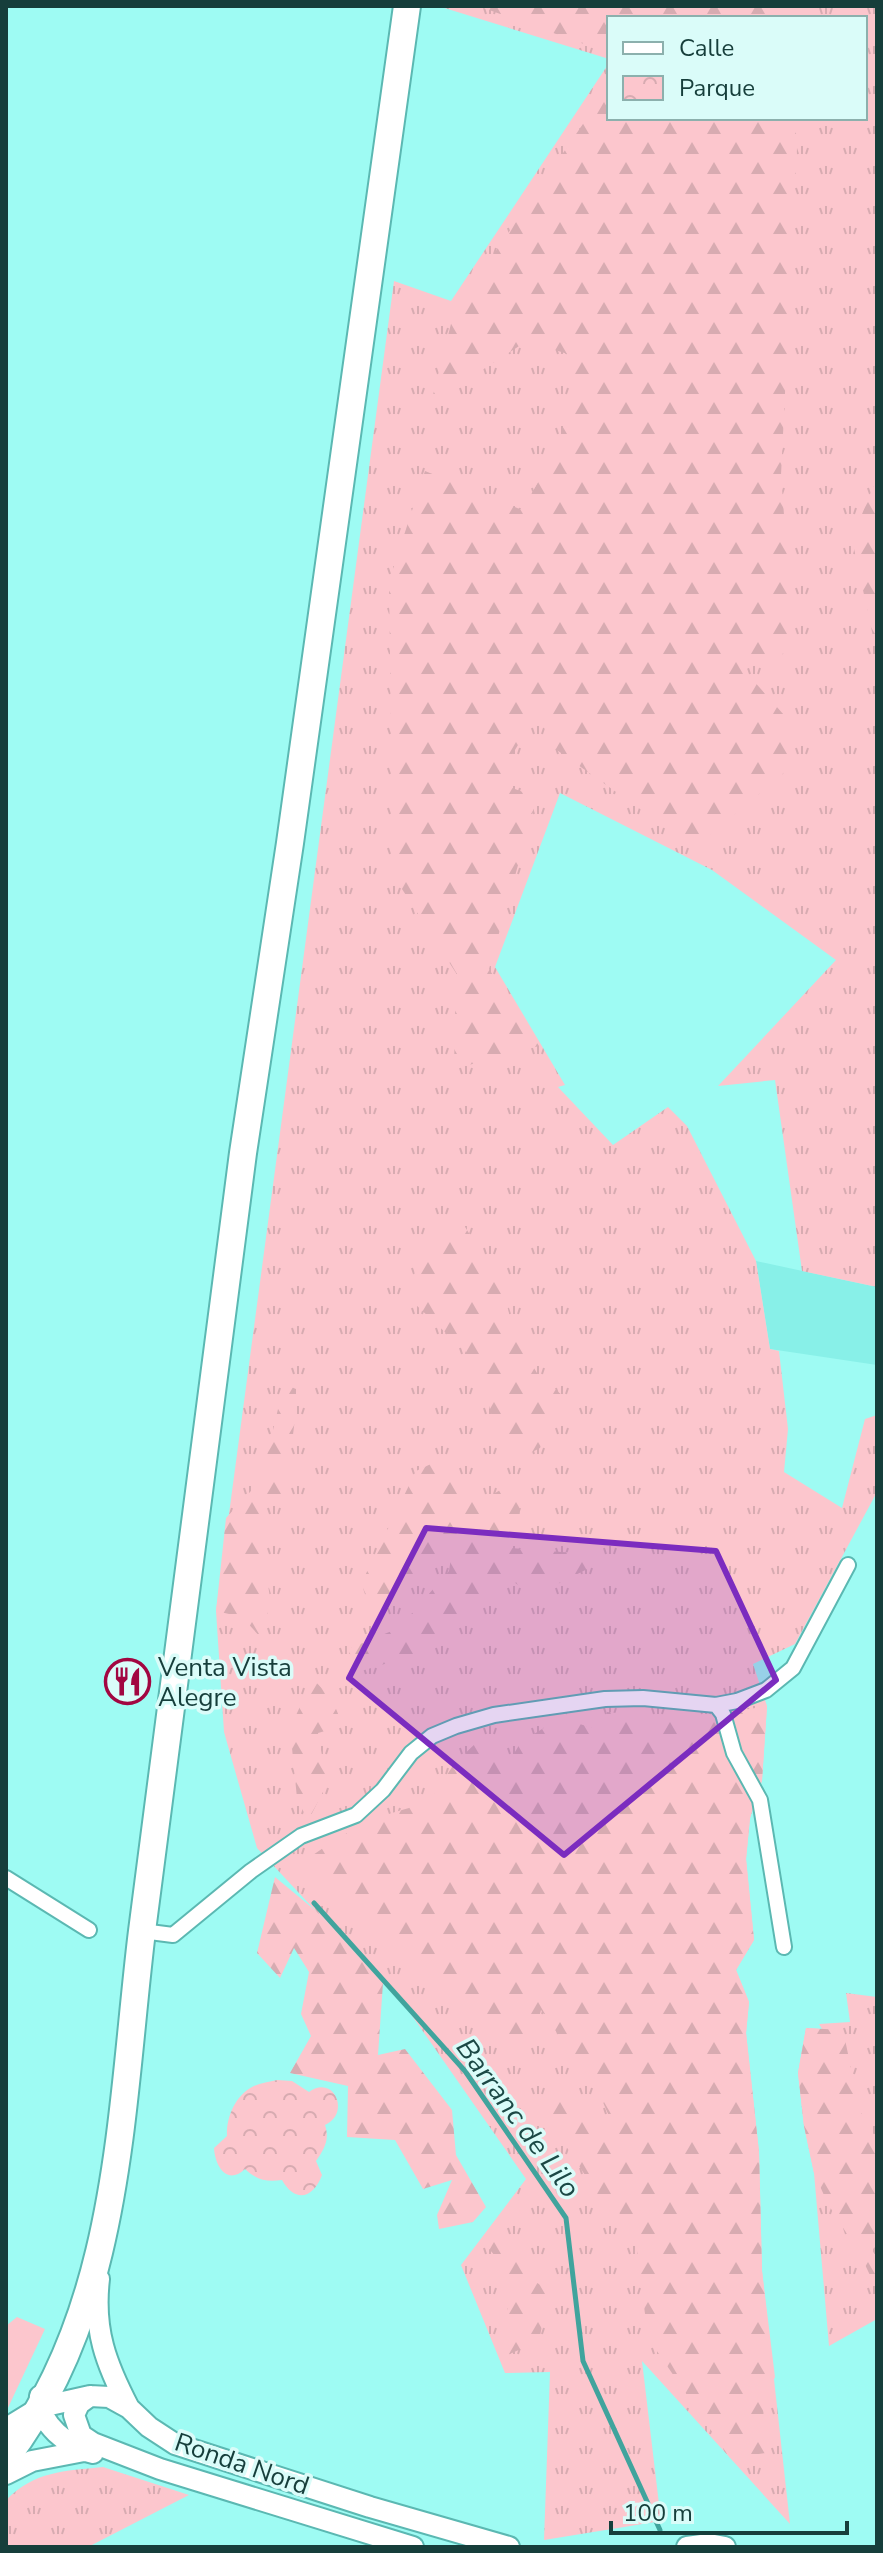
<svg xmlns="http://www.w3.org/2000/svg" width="883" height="2553" viewBox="0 0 883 2553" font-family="'Nunito Sans',sans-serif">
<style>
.built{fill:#88f0e8}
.grass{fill:url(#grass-tufts)}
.forest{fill:url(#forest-firs)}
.park{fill:url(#park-crowns)}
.garden{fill:#fcc6cd}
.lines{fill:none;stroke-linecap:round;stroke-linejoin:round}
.stream{stroke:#40a49d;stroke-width:5}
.street-casing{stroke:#5bb8b2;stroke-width:18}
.secondary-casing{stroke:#5bb8b2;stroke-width:24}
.highway-casing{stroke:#5bb8b2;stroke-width:30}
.street{stroke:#fff;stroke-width:14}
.secondary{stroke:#fff;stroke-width:20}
.highway{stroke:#fff;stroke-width:26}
.marked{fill:#7b2cbf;fill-opacity:0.2;stroke:#7b2cbf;stroke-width:6;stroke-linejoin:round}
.labels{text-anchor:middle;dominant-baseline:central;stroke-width:7;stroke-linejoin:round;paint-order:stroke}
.poi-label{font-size:26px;fill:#163e3b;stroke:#dafcf9;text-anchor:start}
.street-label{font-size:26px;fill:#163e3b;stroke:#dafcf9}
.water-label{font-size:28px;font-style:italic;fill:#1b4845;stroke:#dafcf9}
</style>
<defs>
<pattern id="grass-tufts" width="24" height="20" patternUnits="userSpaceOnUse" patternTransform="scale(2)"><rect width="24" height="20" fill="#fcc6cd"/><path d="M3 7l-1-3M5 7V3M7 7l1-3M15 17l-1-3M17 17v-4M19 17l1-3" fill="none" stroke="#d7abb1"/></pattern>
<pattern id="forest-firs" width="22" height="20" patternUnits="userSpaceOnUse" patternTransform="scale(2)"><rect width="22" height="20" fill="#fcc6cd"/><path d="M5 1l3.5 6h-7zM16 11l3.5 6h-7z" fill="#d7abb1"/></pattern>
<pattern id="park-crowns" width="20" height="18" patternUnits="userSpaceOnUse" patternTransform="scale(2)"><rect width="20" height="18" fill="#fcc6cd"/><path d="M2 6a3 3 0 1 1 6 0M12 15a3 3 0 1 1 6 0" fill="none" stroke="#d7abb1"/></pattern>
</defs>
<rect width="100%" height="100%" fill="#9efbf3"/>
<path class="built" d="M756 1261 877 1287V1365L770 1349Z"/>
<path class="grass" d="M438 6H877V1287L802 1271 775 1080 718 1086 836 960 712 870 560 793 495 967 565 1085 558 1087 613 1145 668 1107 687 1126 756 1261 770 1349 779 1351 788 1429 784 1472 842 1508 865 1419 877 1415V1492L795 1644 753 1664 767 1706 762 1779 750 1818 746 1859 754 1940 736 1970 749 2002 746 2033 759 2152 762 2271 790 2524 642 2361 661 2521 544 2540 550 2372 505 2373 461 2265 526 2179 408 2010 257 1848 224 1732 216 1611 394 281 451 301 609 63V118H865V18H609V59Z
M846 1993 877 1997V2319L829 2346 814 2173 804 2126 798 2073 806 2028 822 2029 819 2024 850 2022Z
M103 2467 189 2495 88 2547H6V2500C35 2471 64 2471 103 2467Z"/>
<path class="forest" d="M478 6H786L787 18H609V53Z
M609 86V118H795L797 148 781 475 794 649 744 670 792 724V766L695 848 554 748 537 713 496 782 537 797 489 969 539 1046 454 1069 456 973 393 875 389 581 425 471 522 510 560 444 577 357 527 341 431 403 454 312Z
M877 477V655L852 539Z
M462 1222 503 1288 514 1335 540 1378 562 1395 540 1448 505 1466 488 1402 465 1351 414 1303 415 1259Z
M284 1384 296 1389V1411L284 1505 268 1500 260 1532 270 1598 263 1640 242 1617 216 1611 226 1518 261 1480Z
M450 1455 465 1486 487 1498 518 1479 520 1521 503 1528 511 1548 613 1556 534 1596 505 1576 472 1617 454 1624 411 1656 358 1672 348 1649 399 1628 449 1571 454 1538 375 1613 361 1584 416 1471Z
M313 1679 332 1699 343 1726 318 1733 327 1784 308 1821 297 1798 290 1728Z
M767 1706 762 1781 750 1818 746 1859 754 1940 736 1970 749 2002 746 2033 759 2152 762 2271 775 2377 763 2406 766 2453 730 2458 648 2338 634 2225 600 2198 545 2114 558 2098 626 2154 597 2089 541 2010 529 2055 302 1863C347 1830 375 1815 429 1803L454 1764 477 1742 504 1770 521 1742 560 1718 606 1732 607 1712 684 1720Z
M275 1877 316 1911 383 1983 378 2055 405 2049 452 2110 456 2155 486 2207 473 2222 439 2229 437 2215 452 2180 423 2189 395 2140 347 2137 348 2086 290 2073 311 2036 301 2014 309 1972 294 1948 280 1978 257 1953Z
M806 2028 843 2030 860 2111 877 2140V2245L872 2250 877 2258V2285L875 2286 861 2256 828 2204 814 2173 804 2126 798 2073Z
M517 2239 534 2281 549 2290 539 2341 503 2357 509 2291 503 2265 483 2242Z"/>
<path class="park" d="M277 2080 292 2081 309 2092C334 2074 351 2113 325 2125 330 2140 324 2149 316 2161L322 2175C313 2199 295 2203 282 2180 266 2182 257 2180 245 2169 227 2186 215 2166 214 2148L227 2136C226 2118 235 2096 252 2087 259 2083 269 2082 277 2080Z"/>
<path class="garden" d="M17 2317 45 2329 6 2412V2326Z"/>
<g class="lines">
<path class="stream" d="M314 1903 465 2071 566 2218 583 2361 660 2530"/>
<defs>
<path id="street" d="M716 1705 723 1714 734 1753 760 1800 784 1947
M6 1878 89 1930
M142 1931 173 1935 251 1871 301 1836 356 1815 383 1790 411 1753 432 1736 456 1726 494 1715 605 1699 643 1698 716 1705 737 1701 766 1690 793 1668 848 1565"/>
<path id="secondary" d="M99 2279C93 2330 106 2364 129 2408
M40 2396C37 2423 69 2448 93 2453
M90 2396 79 2404 74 2415 81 2435 93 2443 160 2469 413 2547
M10 2426 41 2407 90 2396 109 2397 129 2408 149 2427 175 2444 370 2507 509 2547
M6 2474 32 2461 84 2451
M687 2547 709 2544 725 2547"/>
<path id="highway" d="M6 2458C121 2308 120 2111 142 1931L243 1153 290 843 407 6"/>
</defs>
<use href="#street" class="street-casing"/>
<use href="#secondary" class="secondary-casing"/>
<use href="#highway" class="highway-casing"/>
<use href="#street" class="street"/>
<use href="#secondary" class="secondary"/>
<use href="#highway" class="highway"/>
</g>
<path class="marked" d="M426 1528 716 1551 776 1680 564 1855 349 1678Z"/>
<defs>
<symbol id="restaurant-ring" viewBox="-11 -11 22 22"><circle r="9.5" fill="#dafcf9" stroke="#a20641" stroke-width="1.5"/><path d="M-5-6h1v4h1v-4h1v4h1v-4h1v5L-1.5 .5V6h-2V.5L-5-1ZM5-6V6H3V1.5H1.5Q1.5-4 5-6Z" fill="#a20641"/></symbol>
</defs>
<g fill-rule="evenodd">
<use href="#restaurant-ring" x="102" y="1656" width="51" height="51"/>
</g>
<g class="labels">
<g class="poi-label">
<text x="158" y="1667">Venta Vista<tspan x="158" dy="30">Alegre</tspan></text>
</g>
<g class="street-label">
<text transform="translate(242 2464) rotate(19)">Ronda Nord</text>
</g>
<g class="water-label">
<text transform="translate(518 2118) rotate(54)">Barranc de Lilo</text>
</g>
</g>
<rect width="883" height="2553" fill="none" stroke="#163e3b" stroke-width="16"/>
<rect x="607" y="16" width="260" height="104" fill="#dafcf9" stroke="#8cb0ad" stroke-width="2"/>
<rect x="623" y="42" width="40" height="12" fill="#ffffff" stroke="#8cb0ad" stroke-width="2"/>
<text x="679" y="56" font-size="24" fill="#163e3b">Calle</text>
<rect x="623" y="76" width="40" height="24" fill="url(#park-crowns)" stroke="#8cb0ad" stroke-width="2"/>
<text x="679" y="96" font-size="24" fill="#163e3b">Parque</text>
<path d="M611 2521v12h236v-12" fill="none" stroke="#163e3b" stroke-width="4"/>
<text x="623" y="2521" font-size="24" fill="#163e3b" stroke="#dafcf9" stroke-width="6" paint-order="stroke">100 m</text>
</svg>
